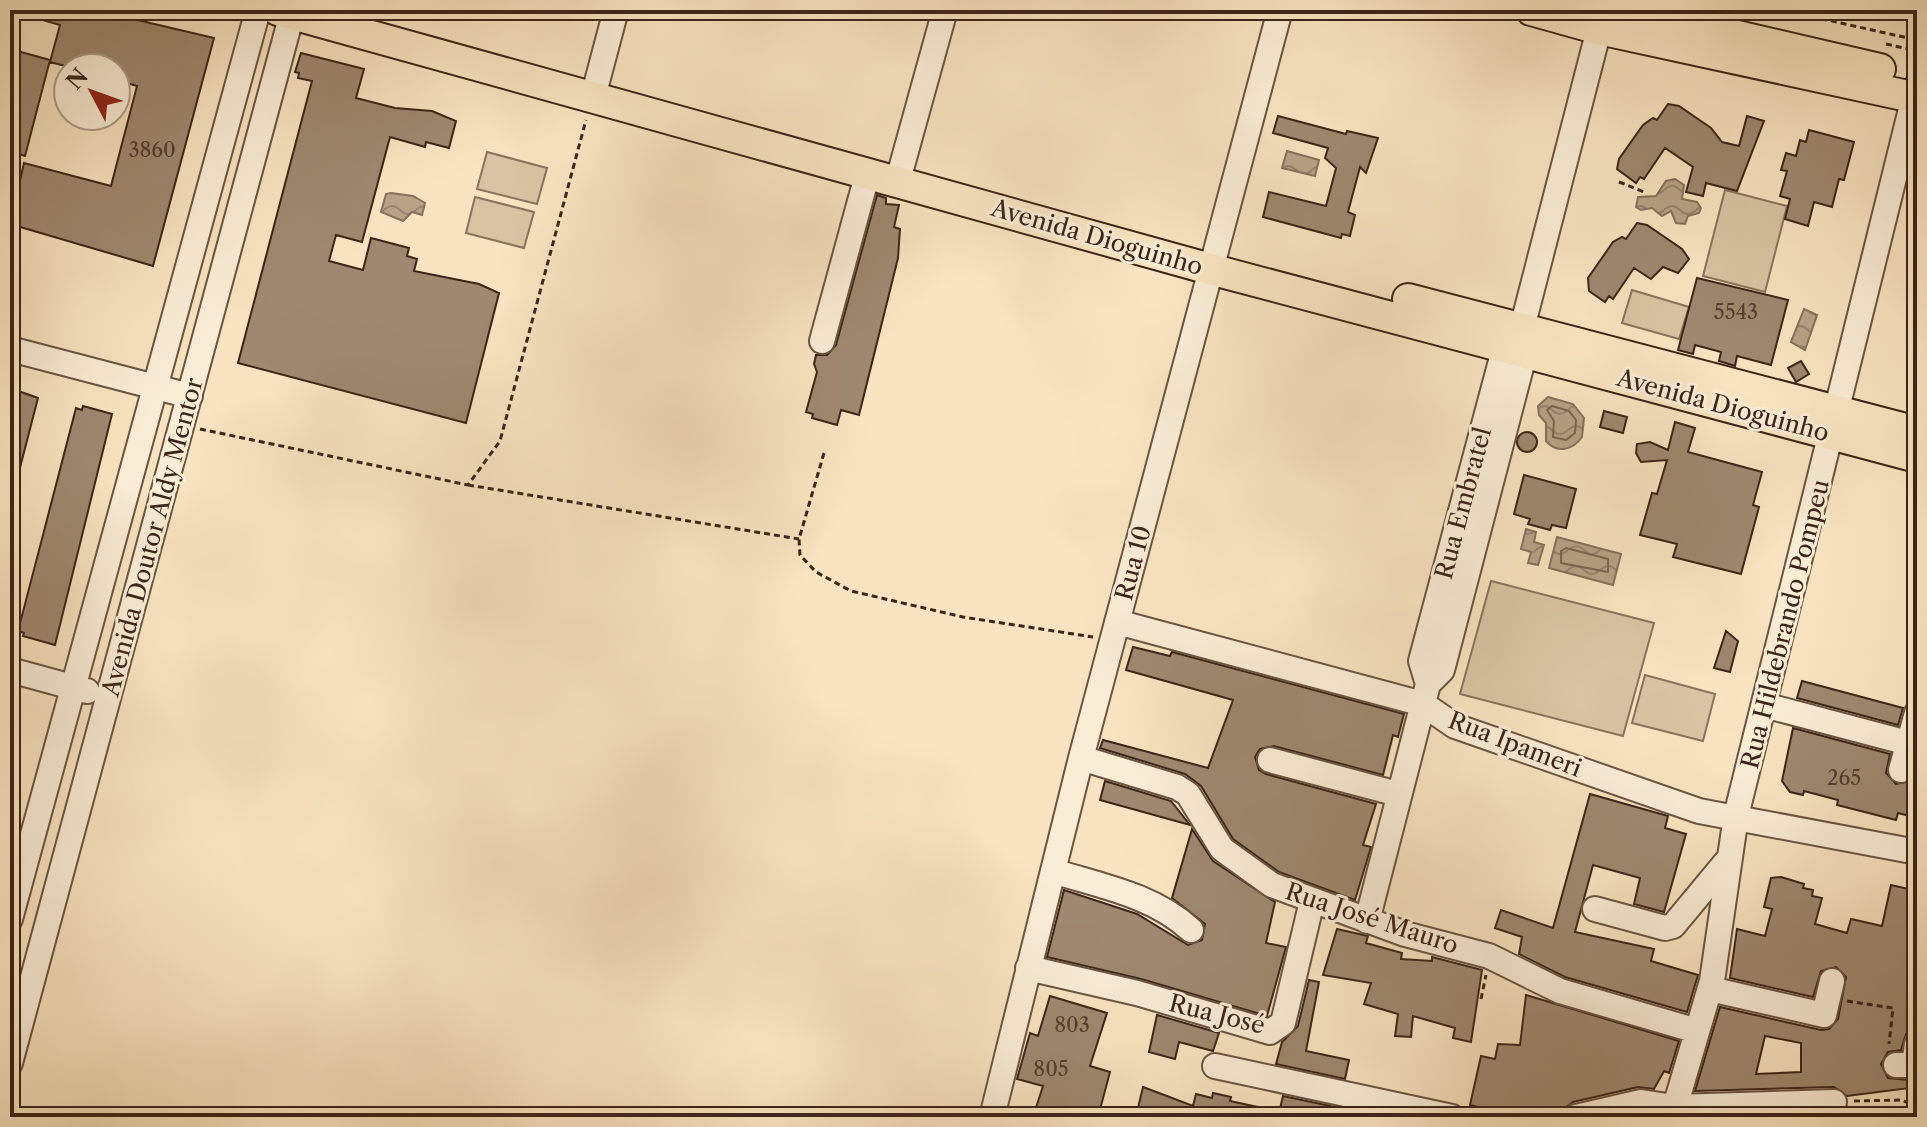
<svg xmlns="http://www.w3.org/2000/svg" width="1927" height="1127" viewBox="0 0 1927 1127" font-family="'Libre Caslon Text',serif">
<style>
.grass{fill:#d8c4a3;stroke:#8a745e;stroke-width:2}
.water{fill:url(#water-waves);stroke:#86715b;stroke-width:2}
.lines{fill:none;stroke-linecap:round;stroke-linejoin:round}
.shore{stroke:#7a6450;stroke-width:2}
.building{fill:#9e886f;stroke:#3c2518;stroke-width:2;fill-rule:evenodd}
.minor-casing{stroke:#6b5542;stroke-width:28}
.major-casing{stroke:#3c2518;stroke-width:34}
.path{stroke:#3c2518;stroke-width:3;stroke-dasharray:6 4;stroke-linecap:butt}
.minor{stroke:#faedd6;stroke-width:24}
.major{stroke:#f8e4c0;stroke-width:30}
.labels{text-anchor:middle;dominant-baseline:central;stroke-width:6;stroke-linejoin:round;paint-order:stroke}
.number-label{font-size:20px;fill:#543e2e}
.street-label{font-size:24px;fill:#3c2518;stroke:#faedd6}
</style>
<defs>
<pattern id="water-waves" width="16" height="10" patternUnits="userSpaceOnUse" patternTransform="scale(2)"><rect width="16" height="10" fill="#b8a387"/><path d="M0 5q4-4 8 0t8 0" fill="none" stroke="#97856d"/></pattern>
</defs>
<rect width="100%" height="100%" fill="#f8e4c0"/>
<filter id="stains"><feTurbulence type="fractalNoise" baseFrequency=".0025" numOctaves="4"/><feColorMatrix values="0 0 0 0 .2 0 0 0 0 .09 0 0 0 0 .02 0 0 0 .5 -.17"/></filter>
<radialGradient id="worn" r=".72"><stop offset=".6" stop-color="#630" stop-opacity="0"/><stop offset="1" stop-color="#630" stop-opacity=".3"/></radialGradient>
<path class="grass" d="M487 152 547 168 537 204 477 189Z
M1725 190 1787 206 1765 292 1703 276Z
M475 197 534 212 524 248 466 233Z
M1632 290 1689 307 1679 339 1622 323Z
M1491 581 1654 623 1623 736 1460 694Z
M1645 675 1715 694 1703 741 1632 723Z"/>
<path class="water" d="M1287 151 1319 160 1315 176 1282 168Z
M1675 179 1684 185 1682 199 1697 202 1701 208 1699 213 1688 216 1685 224 1676 223 1671 211 1662 216 1652 208 1641 210 1636 207 1638 197 1656 196 1666 181Z
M391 193 413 196 425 203 422 215 412 212 403 221 381 212 386 194Z
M1804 309 1817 315 1805 350 1791 342Z
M1548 397 1573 404 1584 418 1582 437C1573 450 1557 454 1546 441V423L1539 415 1538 406Z
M1526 529 1536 532 1534 542 1544 545 1538 565 1528 563 1531 552 1521 549Z
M1557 537 1621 554 1613 585 1549 568Z"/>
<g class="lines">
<path class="shore" d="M1552 406 1569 411 1576 420 1575 433 1566 440 1553 437 1554 421 1547 410Z
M1566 548 1608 559V572L1561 563V551Z"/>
</g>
<path class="building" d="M22 10H95L214 38 153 266 10 224 24 163 111 186 137 86 116 80V68H73L50 62 60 25 22 14Z
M10 49 50 60 25 156 10 151Z
M301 53 364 69 356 98 395 108 432 111 456 121 449 148 426 142 425 147 390 137 362 242 336 235 329 261 363 270 371 238 409 248 407 256 417 259 414 271 479 284 499 293 466 423 238 363 312 81 298 78 299 73 295 72Z
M1668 104 1679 106 1711 128 1722 142 1739 146 1747 116 1764 121 1737 191 1706 183 1703 196 1686 192 1693 167 1665 148 1644 179 1640 177 1636 183 1617 169 1619 159 1643 125 1653 118 1657 120Z
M1278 116 1346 134 1347 131 1378 138 1366 173 1360 167 1348 212 1355 215 1350 236 1342 234 1341 238 1263 217 1269 192 1326 206 1336 168 1325 158 1328 148 1273 133Z
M1809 130 1854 142 1844 180 1839 179 1832 207 1814 202 1808 226 1785 219 1790 199 1780 196 1787 171 1781 170 1786 153 1796 156 1800 140 1806 142Z
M877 195 886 198V204L899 205 894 227 900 229 898 258 859 415 841 410 837 425 812 418 813 414 806 412 817 372 814 364 816 355H827L836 345Z
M1637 223 1647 225 1682 249 1689 259 1678 273 1663 267 1651 279 1634 268 1613 299 1609 296 1605 302 1589 291 1588 278 1613 242 1622 237 1626 239Z
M1697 278 1788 300 1771 365 1737 356 1735 366 1719 361 1721 352 1695 345 1693 354 1678 350Z
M1801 361 1809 374 1796 382 1788 368Z
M10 388 38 398 15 487 10 486Z
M83 406 112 414 55 645 23 636 24 633 18 631 76 408 82 410Z
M1604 411 1627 417 1623 433 1600 427Z
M1675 422 1695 428 1688 452 1762 472 1753 505 1759 507 1741 574 1673 557 1677 544 1640 535 1652 493 1657 494 1667 460 1641 462 1636 453 1637 444 1650 442 1668 450Z
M1517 442a10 10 0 1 1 20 0a10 10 0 1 1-20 0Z
M1524 475 1576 489 1566 528 1552 525 1550 530 1528 524 1530 519 1514 514Z
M1726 631 1738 641 1730 672 1714 668Z
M1133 647 1170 656 1172 652 1404 714 1398 737 1393 735 1383 775 1274 746 1260 749 1255 757 1259 770 1266 774 1376 804 1363 845 1371 847 1355 900 1279 872 1233 839 1201 786 1185 774 1100 748 1103 740 1208 768 1233 700 1126 670Z
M1802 681 1903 708 1898 725 1797 698Z
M1793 728 1890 754 1886 773 1896 784 1911 781 1917 768V818L1898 813 1896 820 1837 805 1838 800 1804 791 1803 795 1790 792 1782 781Z
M1105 781 1171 801 1190 825 1100 800Z
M1590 794 1668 816 1665 828 1686 834 1664 912 1634 904 1640 878 1593 865 1575 932 1654 949 1651 961 1698 975 1687 1012 1565 977 1519 954 1522 937 1495 928 1501 910 1553 928Z
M1192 829 1213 861 1275 902 1266 943 1286 947 1267 1016 1141 979 1047 957 1064 890 1137 914 1188 945 1202 940 1205 924 1172 898Z
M1781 877 1804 884 1803 888 1813 890 1812 896 1822 898 1815 924 1847 933 1851 919 1882 926 1891 885 1917 891V1029L1906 1034 1901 1050 1888 1052 1881 1064 1888 1078 1909 1080 1910 1088 1847 1096 1834 1087 1695 1091 1720 1007 1821 1030 1829 1029 1838 1019 1846 977 1836 967 1821 971 1813 997 1730 978 1737 929 1765 936 1772 909 1764 907 1771 878ZM1765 1036 1801 1043V1072L1756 1074Z
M1337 929 1368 936 1366 943 1402 953 1401 959 1432 961V957L1482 970 1471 1042 1453 1038 1455 1028 1413 1016 1411 1037 1395 1036 1398 1014 1364 1004 1371 983 1323 975Z
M1309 980 1319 982 1306 1051 1349 1060 1345 1079 1276 1064 1282 1042 1298 1026Z
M1526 995 1679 1041 1669 1073 1664 1071 1654 1089 1638 1087 1573 1102 1563 1110 1540 1113V1117L1498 1116V1112L1470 1105 1481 1056 1495 1059 1498 1044 1520 1045Z
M1050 996 1107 1013 1090 1066 1110 1072 1098 1117H1033L1043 1086 1017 1079 1030 1033 1038 1036Z
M1157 1015 1219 1033 1213 1051 1179 1042 1175 1059 1149 1052Z
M1143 1087 1193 1106 1196 1094 1212 1098 1213 1093 1231 1097 1230 1101 1276 1111V1117H1155L1137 1112Z
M1283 1096 1340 1108 1338 1117H1278Z"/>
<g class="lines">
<defs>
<path id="minor" d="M593 97 616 10
M898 180 945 10
M822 341 868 172
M10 349 190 396
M1117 622 1423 704 1455 726 1699 811 1917 852
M10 670 87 691
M1428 684 1421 661 1505 346 1515 336
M1764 705 1908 743
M1081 758 1177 787 1188 794 1222 849 1272 885 1405 934 1489 956 1560 991 1697 1031
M1270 760 1398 794
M1901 770 1917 713
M1053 871C1101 886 1153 895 1191 930
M1595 909 1665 928 1673 926 1727 861
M10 919 258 10
M1367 921 1428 684 1442 670 1525 352 1522 328 1604 10
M1028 968 1137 993 1270 1032 1283 1023 1312 901
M1710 989 1824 1015 1832 981
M10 1063 293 10
M1896 1065H1914L1917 1044
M1215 1066 1452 1117
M992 1117 1081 758 1280 10
M1576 1117 1641 1102 1674 1107 1834 1102
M1672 1117 1712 981 1736 816 1917 85"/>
<path id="major" d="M278 10 1210 269 1917 457
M1531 10 1599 29 1917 98
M1625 10 1880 69
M1408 299 1917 432"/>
</defs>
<use href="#minor" class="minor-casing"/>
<use href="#major" class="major-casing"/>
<path class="path" d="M1782 10 1917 40
M1886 44 1917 51
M1619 182 1644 192
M200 429 468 485 500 441 586 120
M824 453 799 539 800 555 816 572 851 591 963 617 1093 637
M468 485 799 539
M1481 999 1486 975
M1847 1001 1893 1008 1889 1044
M1854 1101 1902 1100 1917 1107"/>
<use href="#minor" class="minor"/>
<use href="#major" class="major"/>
</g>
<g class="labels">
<g class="number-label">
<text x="152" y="150">3860</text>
<text x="1736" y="312">5543</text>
<text x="1844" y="778">265</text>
<text x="1072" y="1025">803</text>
<text x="1051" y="1069">805</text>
</g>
<g class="street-label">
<text transform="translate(1097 237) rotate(16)">Avenida Dioguinho</text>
<text transform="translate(1723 405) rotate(15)">Avenida Dioguinho</text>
<text transform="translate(1463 503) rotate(-75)">Rua Embratel</text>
<text transform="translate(152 537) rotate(-75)">Avenida Doutor Aldy Mentor</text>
<text transform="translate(1133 563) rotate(-75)">Rua 10</text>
<text transform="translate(1785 624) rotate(-76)">Rua Hildebrando Pompeu</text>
<text transform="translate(1515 744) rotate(21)">Rua Ipameri</text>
<text transform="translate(1372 918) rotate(18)">Rua José Mauro</text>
<text transform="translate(1217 1014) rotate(14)">Rua José</text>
</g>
</g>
<rect width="1927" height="1127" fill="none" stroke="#f8e4c0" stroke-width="40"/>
<rect x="12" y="12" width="1903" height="1103" fill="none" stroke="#3c2518" stroke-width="4"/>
<rect x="20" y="20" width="1887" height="1087" fill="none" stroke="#3c2518" stroke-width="2"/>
<g transform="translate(92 92) rotate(311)"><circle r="38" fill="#faedd6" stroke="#ae9d8a" stroke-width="2"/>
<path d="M0-6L14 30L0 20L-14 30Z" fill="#8f2418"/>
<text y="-12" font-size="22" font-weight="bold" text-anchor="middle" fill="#3c2518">N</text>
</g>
<rect width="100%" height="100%" filter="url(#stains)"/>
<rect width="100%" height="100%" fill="url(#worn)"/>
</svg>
